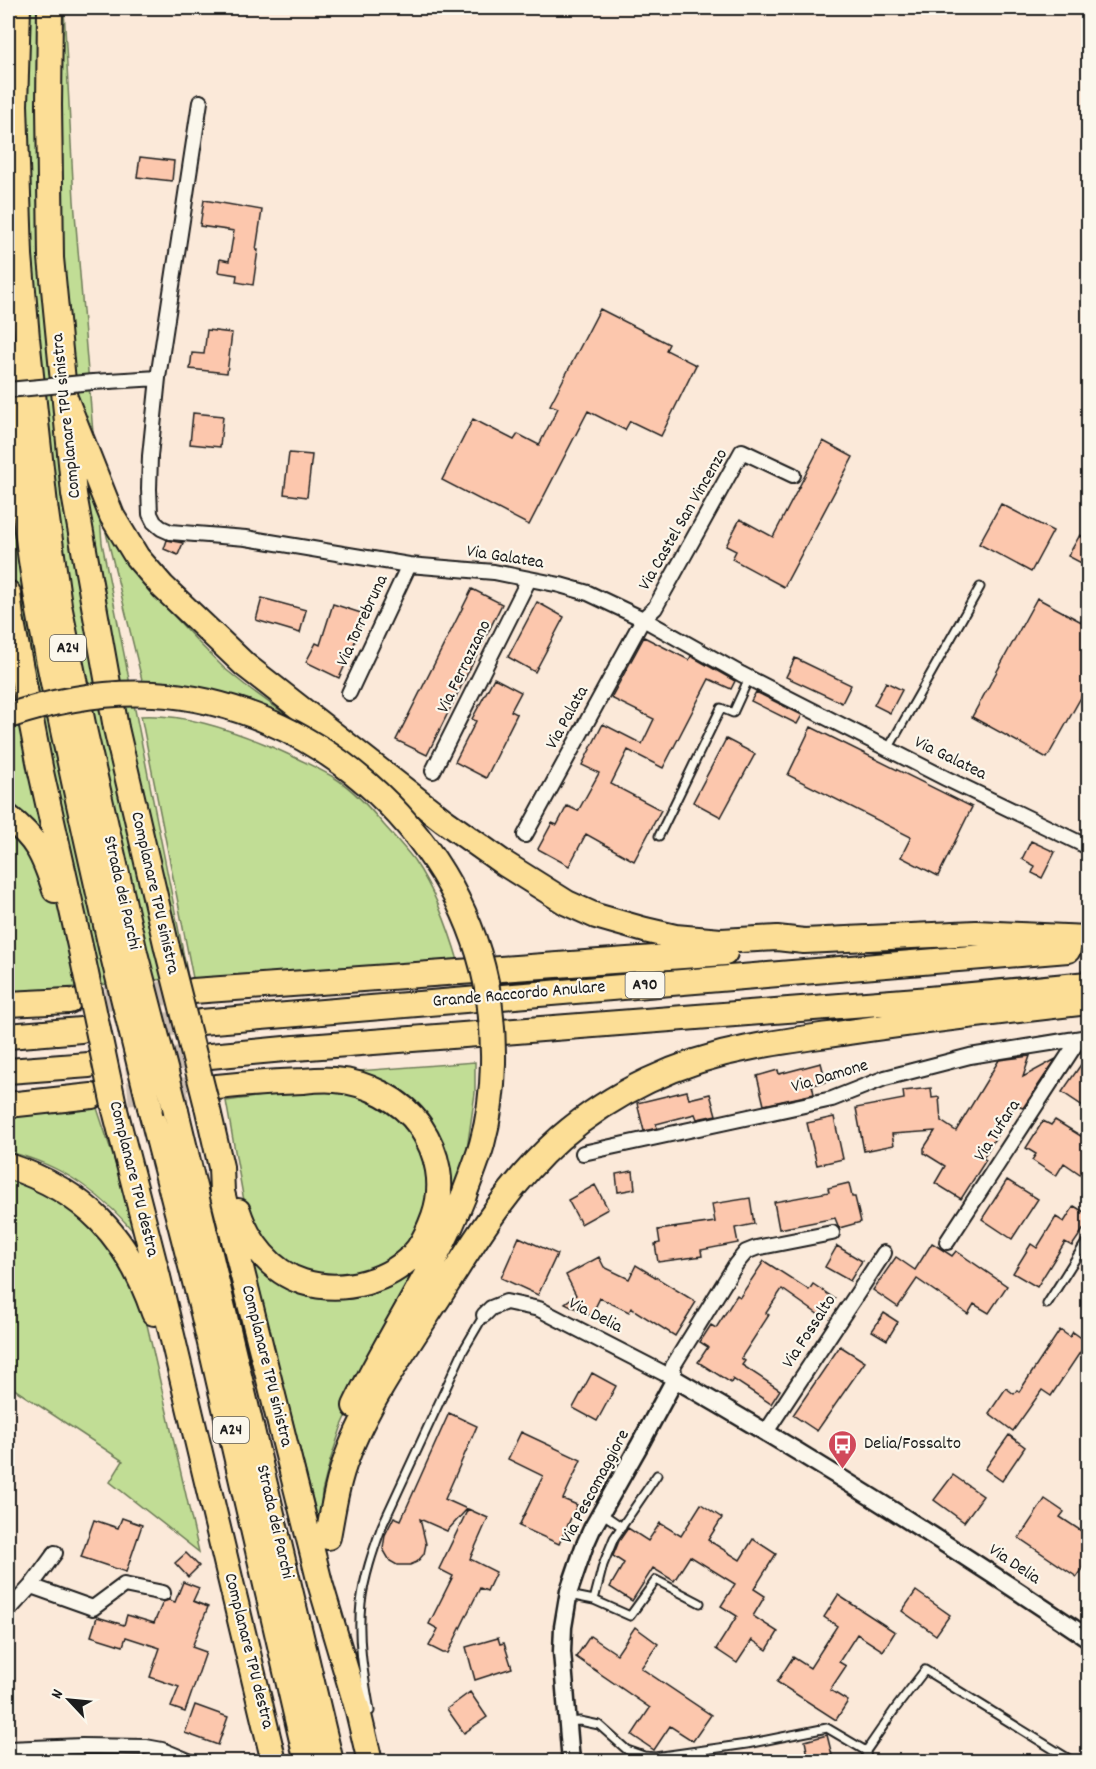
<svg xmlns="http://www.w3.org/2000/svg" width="1096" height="1769" viewBox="0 0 1096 1769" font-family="Dekko,sans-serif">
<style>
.green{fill:#c1dd95;stroke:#6e7c58;stroke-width:1.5}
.building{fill:#fcc7ad;stroke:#1c1c1c;stroke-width:1.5}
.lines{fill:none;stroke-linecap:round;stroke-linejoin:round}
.motorway-tunnel{stroke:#cec0b3;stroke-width:24;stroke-dasharray:24 12;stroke-linecap:butt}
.service-casing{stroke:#1c1c1c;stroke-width:11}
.minor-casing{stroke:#1c1c1c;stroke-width:18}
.tertiary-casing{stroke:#1c1c1c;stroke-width:21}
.motorway-casing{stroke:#1c1c1c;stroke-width:28}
.service{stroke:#fbf7ec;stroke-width:7}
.minor{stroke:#fbf7ec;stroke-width:14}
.tertiary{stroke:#fbf7ec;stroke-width:16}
.motorway{stroke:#fcde96;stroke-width:24}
.minor-bridge-casing{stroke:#1c1c1c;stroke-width:18;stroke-linecap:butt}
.motorway-bridge-casing{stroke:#1c1c1c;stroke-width:28;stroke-linecap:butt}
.minor-bridge{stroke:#fbf7ec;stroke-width:14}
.motorway-bridge{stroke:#fcde96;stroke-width:24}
.labels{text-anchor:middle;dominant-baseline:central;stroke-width:4.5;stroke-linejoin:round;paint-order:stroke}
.shield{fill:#fbf7ec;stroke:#5f5e5a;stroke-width:1.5}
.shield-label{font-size:16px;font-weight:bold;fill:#1c1c1c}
.street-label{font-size:18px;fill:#1c1c1c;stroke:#fbf7ec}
.poi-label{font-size:18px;fill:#1c1c1c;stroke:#fbf7ec;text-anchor:start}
</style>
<rect width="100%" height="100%" fill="#fbe9d9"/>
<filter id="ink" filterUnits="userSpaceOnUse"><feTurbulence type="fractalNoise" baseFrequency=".0167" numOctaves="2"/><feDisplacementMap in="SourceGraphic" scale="12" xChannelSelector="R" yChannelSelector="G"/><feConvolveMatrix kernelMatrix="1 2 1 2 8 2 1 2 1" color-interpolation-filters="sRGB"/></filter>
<g filter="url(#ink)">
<path class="green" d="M8 8H64L74 201 102 543 188 977 8 993Z
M103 520 128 566 199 643 224 668 245 685 307 730 143 684Z
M141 716C184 714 225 728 265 744 288 754 313 765 335 778 354 790 370 808 384 825 394 836 405 848 414 860 435 891 449 929 459 964L193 978Z
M475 1062V1093L464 1170 362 1381 341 1428 330 1461 322 1492 319 1524 251 1258 306 1291 419 1259 437 1132 332 1073Z
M313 1089 356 1091 413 1126 431 1176 423 1218 409 1242 384 1263 348 1276 316 1275 300 1268 287 1261 271 1247 261 1236 251 1218 244 1201 226 1101Z
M97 1108 141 1241C107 1197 62 1164 8 1152V1117Z
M8 1175 22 1179 102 1230 143 1307 199 1552 110 1482 123 1461 8 1385Z"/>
<path class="building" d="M140 157 174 161 172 181 137 177Z
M204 200 262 210 256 250H258L253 285 236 282 237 275 218 272 220 259 229 261 234 231 200 226Z
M600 309 669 344 666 350 696 365 661 436 630 421 625 430 588 411 529 525 442 480 473 419 514 440 518 434 539 445 558 408 550 405Z
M207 330 232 333 227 373 190 369 192 353 204 354Z
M193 413 223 416 220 447 190 444Z
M823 441 853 457 784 587 732 559 736 551 726 546 740 519 773 537Z
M289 453 312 455 307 497 284 494Z
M1001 504 1053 531 1031 572 979 544Z
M1080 535 1089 540V567L1068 556Z
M167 540 183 543 178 555 164 549Z
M472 589 502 604 427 755 396 740Z
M262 598 306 610 300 633 256 620Z
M1037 598 1089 626V683L1047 758 972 717Z
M537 602 564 617 535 672 508 657Z
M333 604 364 614 352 650 339 678 306 662 316 643 320 645Z
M644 637 689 660 691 656 735 681 731 689 709 679 663 768 628 750 611 784 661 810 634 861 586 834 569 866 538 849 552 823 557 825 567 806 578 811 599 773 582 765 603 724 642 744 654 719 611 698Z
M795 658 851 685 842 703 786 677Z
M494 678 521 692 511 711 517 714 498 752H499L486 778 455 762 476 721 472 719Z
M886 682 902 690 890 713 874 705Z
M756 692 802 715 797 724 751 701Z
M811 727 972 807 938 876 901 857 911 837 788 775Z
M726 739 755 754 721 817 693 802Z
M1031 841 1055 852 1042 878 1032 873 1035 866 1022 859Z
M1089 1053V1110L1062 1092Z
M1030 1056 1023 1077 1056 1059 1023 1108 1015 1105 983 1158 986 1160 961 1199 935 1183 945 1166 924 1153V1148L935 1131 892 1134 894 1145 864 1151 856 1108 904 1099 903 1091 931 1088 932 1098 939 1097 941 1121 956 1131 999 1060Z
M821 1063 826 1082 812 1085 814 1094 764 1105 757 1076 778 1070 779 1074Z
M687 1091 689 1099 710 1094 716 1115 697 1119 695 1114 656 1124 657 1128 644 1131 637 1103Z
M834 1117 843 1159 817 1165 807 1123Z
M1055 1120 1089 1141V1180L1064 1163 1056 1176 1032 1160 1036 1154 1026 1148 1043 1121 1051 1125Z
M633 1171 635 1189 618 1192 616 1174Z
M1007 1180 1038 1199 1012 1239 982 1219Z
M849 1183 852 1197H855L861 1222 839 1228 835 1218 779 1229 774 1202 829 1192 828 1188Z
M595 1185 608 1209 581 1224 568 1200Z
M750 1198 754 1224 735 1228 738 1243 701 1250 702 1256 658 1262 655 1244 660 1243 658 1230 715 1222 712 1204Z
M1074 1206 1089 1215V1221L1072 1246 1065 1242 1037 1287 1013 1273 1031 1244 1037 1248 1056 1217 1064 1222Z
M519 1237 557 1254 538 1295 501 1278Z
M932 1243 952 1256 956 1251 1007 1286 989 1313 974 1304 968 1314 917 1279 898 1307 873 1290 896 1257 915 1270Z
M837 1246 862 1261 850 1281 825 1267Z
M599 1257 604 1267 629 1279 636 1265 696 1302 675 1336 631 1308 629 1312 600 1298 591 1316 565 1303 576 1295 566 1275Z
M764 1261 809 1290 813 1284 835 1299 822 1317 782 1289 766 1313 769 1315 741 1358 745 1361 742 1365 780 1390 771 1404 733 1379 731 1383 698 1362 708 1347 700 1342 711 1325 716 1328 737 1295 740 1297Z
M884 1313 898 1322 887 1340 872 1331Z
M1060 1330 1070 1337 1073 1332 1087 1342 1051 1396 1042 1390 1013 1431 989 1413 1006 1388 1014 1394 1017 1390 1019 1392Z
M840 1346 865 1362 817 1431 793 1415Z
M592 1373 616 1386 597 1421 573 1408Z
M449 1413 477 1426 445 1499 467 1509 447 1531 420 1519 426 1544 424 1554 417 1562 410 1565H397L390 1561 383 1549 385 1535 394 1517 401 1520Z
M521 1432 581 1460 563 1499 577 1505 559 1544 519 1526 543 1476 508 1459Z
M1009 1435 1025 1447 1002 1481 985 1469Z
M953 1475 983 1496 964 1522 934 1500Z
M1045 1499 1064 1512 1060 1517 1089 1536V1560L1077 1577 1019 1538Z
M701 1504 722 1518 708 1540 740 1560 753 1539 776 1554 754 1589 765 1596 753 1616 778 1632 767 1650 752 1640 737 1663 716 1649 737 1616 721 1606 735 1584 690 1556 674 1581 653 1568 632 1601 610 1587 624 1563 613 1556 619 1541 628 1528 648 1541 660 1523 681 1536Z
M468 1509 488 1518 470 1559 496 1572 487 1591 480 1588 448 1653H443L429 1646 438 1629 429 1624 453 1576 439 1569Z
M122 1518 142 1525 126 1572 81 1557 94 1520 118 1528Z
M186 1553 199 1566 188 1577 175 1563Z
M183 1582 199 1588 193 1601 208 1607 192 1647 206 1652 185 1712 171 1707 179 1687 150 1677 160 1648 126 1637 123 1646 91 1636 97 1617 124 1625 127 1615 154 1623 163 1602 169 1600 175 1602Z
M916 1591 950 1615 936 1635 902 1611Z
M838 1595 895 1632 883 1651 857 1634 839 1662 846 1666 830 1690 848 1701 836 1720 777 1682 793 1657 810 1668 837 1626 824 1617Z
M635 1627 658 1644 641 1668 711 1715 693 1741 670 1726 654 1750 632 1735 650 1708 576 1657 590 1636 617 1654Z
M498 1638 500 1644 504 1643 512 1668 475 1680 466 1647Z
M470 1692 487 1717 464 1733 447 1709Z
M195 1705 228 1717 218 1745 185 1733Z
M827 1735 832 1755 809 1761 805 1741Z"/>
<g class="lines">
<path class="motorway-tunnel" d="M70 1001 193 991
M81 1030 201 1022
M89 1065 210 1056
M92 1096 217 1087"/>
<defs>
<path id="service" d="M888 749 980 587
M659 836 721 708 733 713 749 678
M1047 1304 1088 1239
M603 1514 622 1527
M569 1595 594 1600 603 1565 614 1538 657 1475
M594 1600 630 1616 656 1580 700 1603
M370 1711C364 1677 357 1639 361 1603 364 1577 373 1551 382 1526L463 1351 484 1315
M567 1722 580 1721 599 1725 627 1750 644 1756 655 1757 747 1744 827 1728 866 1751 895 1709 925 1670 1074 1762
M866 1751 867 1762
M155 1752 168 1762"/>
<path id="minor" d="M158 378 200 102
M93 382 158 378 150 456 149 489 150 514 154 522 161 528 170 532 246 538 409 565 494 572 560 585 588 593 643 619 741 674 945 778 1088 847
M349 693 409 565
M433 771 529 579
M525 835 643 619 655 608 742 451 793 475
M583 1153 832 1099 885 1078 970 1056 1088 1037
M947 1242 1079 1039 1083 1041
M484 1315 491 1308 506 1302 539 1309 675 1379
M675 1379 673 1366 736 1264 746 1252 756 1248 832 1233
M766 1432 884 1253
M31 1586 93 1608 124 1585 163 1593
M8 1611 31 1586 55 1553
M8 1749 82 1746 146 1747 162 1750 191 1762"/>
<path id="tertiary" d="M571 1762 562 1652 563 1627 569 1591 584 1547 592 1529 639 1446 675 1379C816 1460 953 1547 1088 1638"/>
<path id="motorway" d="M18 8 15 105 20 255 27 338 45 505 59 605 84 729 135 953
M50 8 49 105 51 258 74 494 116 728 167 948
M8 349C16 437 24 524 39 611 60 725 87 839 112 952
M65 398 112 516 137 557 163 587 245 665 443 820 505 864 567 903 596 916 645 930 675 937 721 941 777 938 804 941 976 933 1088 938
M8 593 11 617 41 772 82 955
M8 817C37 839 44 856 55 890
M193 991 725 953
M8 1004 69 1001
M201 1022 1068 950
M8 1036 81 1030
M210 1056 295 1048 918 1000 1088 984
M8 1071 89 1065
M217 1087C246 1084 274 1082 303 1081 313 1080 325 1079 335 1080 366 1082 402 1100 420 1126 438 1153 445 1185 434 1216 430 1227 425 1239 418 1249 392 1282 342 1294 303 1282 271 1272 248 1242 238 1211
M8 1105 92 1096
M207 1106 221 1167 222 1192 320 1583 358 1711 370 1762
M150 1107 203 1313 307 1762
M115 1110 158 1277 274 1762
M176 1111 331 1762
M8 1166C85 1191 128 1237 154 1313
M355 1406C389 1335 435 1269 464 1195
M328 1537C333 1510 337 1482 347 1457 367 1403 408 1345 439 1297 474 1241 510 1182 560 1138 613 1092 679 1061 748 1048 781 1041 815 1037 849 1032 929 1020 1009 1011 1088 1002"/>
</defs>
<use href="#service" class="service-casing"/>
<use href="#minor" class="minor-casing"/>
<use href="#tertiary" class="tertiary-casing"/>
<use href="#motorway" class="motorway-casing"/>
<use href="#service" class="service"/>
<use href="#minor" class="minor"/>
<use href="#tertiary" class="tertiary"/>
<use href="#motorway" class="motorway"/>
<defs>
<path id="minor-bridge" d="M8 390 93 382"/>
<path id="motorway-bridge" d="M8 716C56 700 103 691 154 694 311 703 454 828 486 982 496 1034 496 1093 482 1144 477 1162 470 1178 464 1195
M167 948 207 1106
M112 952 150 1107
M135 953 176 1111
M82 955 115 1110"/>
</defs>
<use href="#minor-bridge" class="minor-bridge-casing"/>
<use href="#motorway-bridge" class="motorway-bridge-casing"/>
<use href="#minor-bridge" class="minor-bridge"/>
<use href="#motorway-bridge" class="motorway-bridge"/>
</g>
</g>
<defs>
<symbol id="bus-pin" viewBox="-11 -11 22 30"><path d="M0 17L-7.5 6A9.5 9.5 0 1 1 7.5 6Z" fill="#d1495b" stroke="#fbf7ec"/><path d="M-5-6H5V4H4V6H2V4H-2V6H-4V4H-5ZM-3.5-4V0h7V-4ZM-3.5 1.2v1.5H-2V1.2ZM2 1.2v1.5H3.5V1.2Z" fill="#fff"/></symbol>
</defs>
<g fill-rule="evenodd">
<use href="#bus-pin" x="826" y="1428" width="33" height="45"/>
</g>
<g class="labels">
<g class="shield">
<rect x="50" y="635" width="36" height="26" rx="4.5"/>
<rect x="625.5" y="972" width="39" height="26" rx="4.5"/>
<rect x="213" y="1417" width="36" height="26" rx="4.5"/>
</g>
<g class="shield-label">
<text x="68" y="648">A24</text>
<text x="645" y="985">A90</text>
<text x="231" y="1430">A24</text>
</g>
<g class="street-label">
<text transform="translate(67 416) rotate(-96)">Complanare TPU sinistra</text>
<text transform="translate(684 520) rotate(-60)">Via Castel San Vincenzo</text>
<text transform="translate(505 558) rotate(9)">Via Galatea</text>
<text transform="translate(363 621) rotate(-65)">Via Torrebruna</text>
<text transform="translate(465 667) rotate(-64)">Via Ferrazzano</text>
<text transform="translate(568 718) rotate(-61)">Via Palata</text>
<text transform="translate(950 759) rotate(26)">Via Galatea</text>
<text transform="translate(121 893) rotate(77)">Strada dei Parchi</text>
<text transform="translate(154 893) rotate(77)">Complanare TPU sinistra</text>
<text transform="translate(519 995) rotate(-5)">Grande Raccordo Anulare</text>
<text transform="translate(830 1077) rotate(-17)">Via Damone</text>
<text transform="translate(998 1131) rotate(-57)">Via Tufara</text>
<text transform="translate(133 1179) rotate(76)">Complanare TPU destra</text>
<text transform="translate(595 1316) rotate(27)">Via Delia</text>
<text transform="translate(810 1332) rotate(-57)">Via Fossalto</text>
<text transform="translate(266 1366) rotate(76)">Complanare TPU sinistra</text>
<text transform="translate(596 1487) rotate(-62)">Via Pescomaggiore</text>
<text transform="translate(274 1522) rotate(77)">Strada dei Parchi</text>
<text transform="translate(1014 1565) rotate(34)">Via Delia</text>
<text transform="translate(248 1651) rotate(76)">Complanare TPU destra</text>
</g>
<g class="poi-label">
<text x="864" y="1444">Delia/Fossalto</text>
</g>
</g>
<rect width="1096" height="1769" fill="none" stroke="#fbf7ec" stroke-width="30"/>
<rect x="15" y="15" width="1066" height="1739" fill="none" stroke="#1c1c1c" stroke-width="2" filter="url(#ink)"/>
<g transform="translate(69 1700) rotate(296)" stroke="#fbf7ec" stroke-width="4.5" paint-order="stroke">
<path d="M0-4.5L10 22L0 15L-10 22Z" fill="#1c1c1c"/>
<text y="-9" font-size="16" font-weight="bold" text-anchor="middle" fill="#1c1c1c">N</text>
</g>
</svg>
